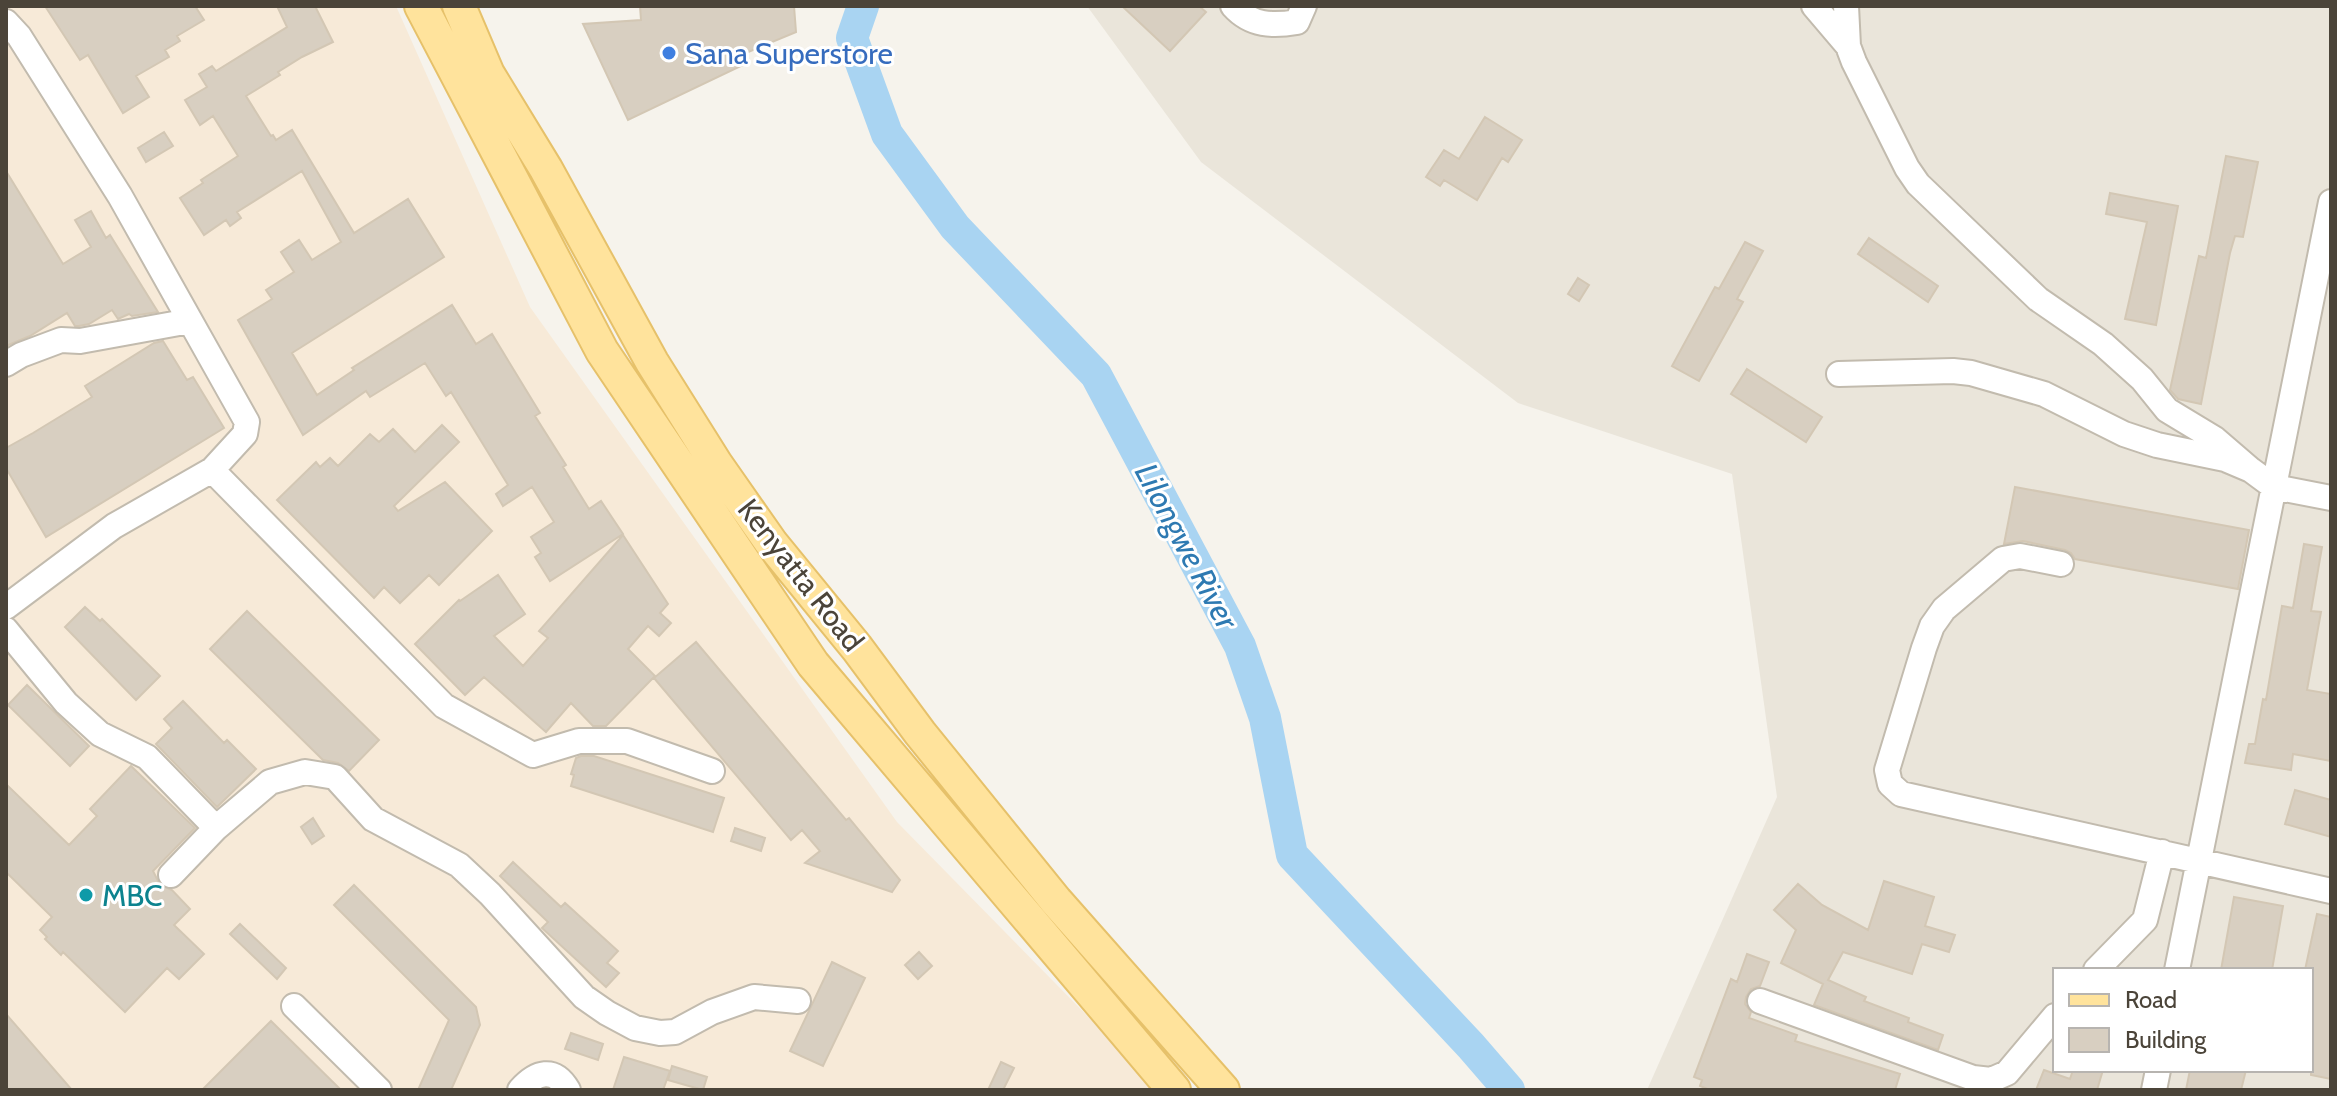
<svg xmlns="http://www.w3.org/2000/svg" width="2337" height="1096" viewBox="0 0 2337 1096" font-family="Cabin,sans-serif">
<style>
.residential{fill:#eae5da;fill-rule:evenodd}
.commercial{fill:#f7ead8}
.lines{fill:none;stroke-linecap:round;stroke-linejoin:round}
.river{stroke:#a9d4f2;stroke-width:32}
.building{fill:#d8cfc1;stroke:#d3c7b4;stroke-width:2}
.minor-casing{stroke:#c2bbae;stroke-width:28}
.major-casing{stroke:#e6c16a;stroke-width:36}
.minor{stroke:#fff;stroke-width:24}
.major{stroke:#ffe39c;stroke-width:32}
.shop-dot{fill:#3f7fe0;stroke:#fff;stroke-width:3}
.culture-dot{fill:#0f9aa8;stroke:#fff;stroke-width:3}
.labels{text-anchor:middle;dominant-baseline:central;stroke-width:6;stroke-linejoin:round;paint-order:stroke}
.shop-label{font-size:30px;fill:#366cbe;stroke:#fff;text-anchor:start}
.street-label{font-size:30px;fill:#4b4439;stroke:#fff}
.culture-label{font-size:30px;fill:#0d838f;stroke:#fff;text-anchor:start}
.water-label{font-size:32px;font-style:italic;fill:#2e7ab2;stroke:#fff}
</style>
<rect width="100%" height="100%" fill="#f6f3ec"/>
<path class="residential" d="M1087 6H2331V1090H1647L1777 797 1732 474 1518 403 1201 162ZM2055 970H2311V1070H2055Z"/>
<path class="commercial" d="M6 6H396L530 307 897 822 1110 1039 1152 1090H6Z"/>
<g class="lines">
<path class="river" d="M863 6 852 38 887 134 955 227 1096 375 1240 646 1265 718 1292 855 1471 1046 1509 1090"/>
</g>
<path class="building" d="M45 6H195L204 20 177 36 180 41 165 50 169 57 136 76 149 97 123 113 88 55 80 60Z
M277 6H315L333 42 302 57 278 72 280 75 246 96 271 136 273 135 276 140 292 130 354 233 408 199 444 257 292 353 317 395 354 370 352 368 452 305 476 344 492 334 540 413 535 416 566 465 563 467 589 509 601 501 623 534 550 581 535 557 541 553 531 537 554 522 532 487 503 506 496 494 508 485 451 392 446 396 425 363 370 397 366 391 303 435 238 320 272 299 266 290 294 272 281 252 299 240 312 260 341 242 302 171 237 212 241 218 230 226 226 220 204 235 180 198 203 183 201 180 238 156 213 116 200 125 185 100 207 87 199 74 212 66 216 71 287 27Z
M640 6H794L796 32 741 55 745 64 628 120 583 24 641 20Z
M1122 6H1199L1206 12 1170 51Z
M1485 117 1522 140 1508 162 1502 158 1477 200 1444 180 1440 186 1426 177 1444 150 1459 159Z
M164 132 173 146 146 162 138 148Z
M2226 156 2258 162 2243 237 2235 236 2230 253 2201 404 2178 399 2170 390 2199 256 2206 258Z
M6 171 63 264 91 247 75 220 91 211 106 238 110 235 158 312 132 316 129 314 118 319 112 310 89 324 79 326H75L67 313 30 336 6 346Z
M2110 193 2178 206 2156 325 2125 319 2147 222 2106 214Z
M1869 238 1938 286 1928 302 1858 254Z
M1745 242 1763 251 1737 299 1743 302 1699 381 1672 366 1715 287 1719 289Z
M1578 278 1589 285 1579 301 1568 294Z
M163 341 187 380 193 377 224 428 46 537 6 468V448L33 433 92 397 85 386 154 343Z
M1747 369 1822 417 1806 442 1731 394Z
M442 425 459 442 394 506 398 511 445 482 492 531 439 585 429 575 400 603 384 587 374 598 277 500 316 462 320 467 330 458 338 466 370 434 379 442 393 429 415 452Z
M2015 487 2249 530 2238 589 2075 559 2071 553 2065 550 2023 541 2004 544Z
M623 535 668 604 660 613 671 623 659 636 648 626 628 649 655 676 606 726H593L571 703 546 732 484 677 465 695 415 644 459 600 460 601 498 575 525 614 494 636 523 666 548 638 539 631Z
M2304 544 2322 547 2311 611 2321 612 2307 690 2331 694V761L2293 754 2291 770 2245 763 2249 744H2255L2263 699 2266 700 2282 606 2293 608Z
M85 607 100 621 102 619 160 676 136 700 65 627Z
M247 611 379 740 349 771 338 763 323 760 210 649Z
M696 642 846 820 849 818 900 880 892 892 805 863 820 851 802 830 791 840 654 678Z
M27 685 89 746 70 766 8 705Z
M183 701 224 743 227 740 256 769 217 807 156 744 172 728 164 719Z
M581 756H594L724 798 713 832 571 786 574 775 571 774 576 758Z
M131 766 195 828 153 871 160 885 172 890 190 909 174 925 204 954 179 979 167 968 125 1012 63 952 61 955 45 939 47 937 40 930 52 917 6 872V784L69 845 97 816 90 809Z
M2295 790 2331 800V837L2285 824Z
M313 818 324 836 312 844 301 827Z
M735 828 765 838 761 851 731 841Z
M513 862 561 907 565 903 618 951 607 963 619 973 606 987 542 928 548 922 500 876Z
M1884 881 1934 897 1925 926 1955 935 1949 952 1922 944 1912 974 1843 952 1828 980 1866 997 1864 1001 1909 1018 1908 1022 1943 1035 1938 1050 1814 1005 1823 984 1781 963 1796 930 1774 910 1798 884 1822 905 1868 930Z
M354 885 476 1007 480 1025 451 1090H418L449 1020 334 905Z
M2234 897 2283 906 2272 970H2221Z
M2317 914 2331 917V1079L2311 1075V970H2305Z
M240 924 286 968 277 979 230 934Z
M919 952 932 966 918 979 905 965Z
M1747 954 1769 962 1760 986 1751 989 1746 997 1745 1004 1751 1012 1749 1018 1797 1035 1795 1041 1900 1074 1895 1090H1710L1700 1086 1702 1080 1694 1077 1731 979 1737 982Z
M832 962 865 978 823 1066 790 1051Z
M6 1014 72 1090H6Z
M271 1021 341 1090H202Z
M571 1033 603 1044 598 1060 565 1049Z
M624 1057 670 1071 663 1090H613Z
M1001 1062 1014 1068 1003 1090H988Z
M672 1066 707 1077 703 1090 668 1080Z
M2044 1070 2070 1079 2073 1070H2103L2097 1090H2036Z
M2190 1070H2246L2241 1090H2186Z"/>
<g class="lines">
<defs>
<path id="minor" d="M1233 6C1251 26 1273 26 1297 22L1304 6
M1814 6 1848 46
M1846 6 1848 46 1854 62 1907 168 1918 184 2038 299 2103 344 2142 379 2167 410 2215 439 2251 470
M6 22 19 36 120 196 247 422 245 434 212 470 114 526 6 607
M6 364 21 355 61 340 80 341 190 321
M1839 374 1953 371 1971 373 2044 394 2124 434 2157 445 2225 459 2251 470 2274 487 2331 498
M212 470 444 706 533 755 579 741H627L712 771
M2061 564 2020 556 2003 559 1944 609 1932 626 1924 648 1887 770 1890 784 1901 794 2331 891
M6 630 66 703 100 734 147 757 216 828
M171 875 216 828 270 782 305 772 335 777 373 819 459 865 490 894 584 997 607 1013 635 1028 660 1033 675 1032 712 1012 754 997 798 1001
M2096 970 2145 920 2162 852
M2177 970 2331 202
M1760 1001 1973 1078 1991 1080 2007 1073 2055 1016
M294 1006 379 1090
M520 1090C536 1072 554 1066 568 1090
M2154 1090 2158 1070"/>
<path id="major" d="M421 6 602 351 813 664 1174 1090
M459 6 488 74 546 169 652 362 716 464 772 544 857 648 920 733 1056 901 1223 1090"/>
</defs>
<use href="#minor" class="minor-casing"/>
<use href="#major" class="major-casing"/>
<use href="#minor" class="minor"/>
<use href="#major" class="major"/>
</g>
<circle class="shop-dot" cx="669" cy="53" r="8"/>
<circle class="culture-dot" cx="86" cy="895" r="8"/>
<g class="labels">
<g class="shop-label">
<text x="685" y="53">Sana Superstore</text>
</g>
<g class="street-label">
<text transform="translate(801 575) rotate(52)">Kenyatta Road</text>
</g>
<g class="culture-label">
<text x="102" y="895">MBC</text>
</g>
<g class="water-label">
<text transform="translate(1187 546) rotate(62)">Lilongwe River</text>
</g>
</g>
<rect width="2337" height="1096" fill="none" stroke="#4b4439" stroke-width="16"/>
<rect x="2053" y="968" width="260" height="104" fill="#ffffff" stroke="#b7b4b0" stroke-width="2"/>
<rect x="2069" y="994" width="40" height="12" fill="#ffe39c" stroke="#b7b4b0" stroke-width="2"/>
<text x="2125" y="1008" font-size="24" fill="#4b4439">Road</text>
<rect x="2069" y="1028" width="40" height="24" fill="#d8cfc1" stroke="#b7b4b0" stroke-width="2"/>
<text x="2125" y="1048" font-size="24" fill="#4b4439">Building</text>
</svg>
